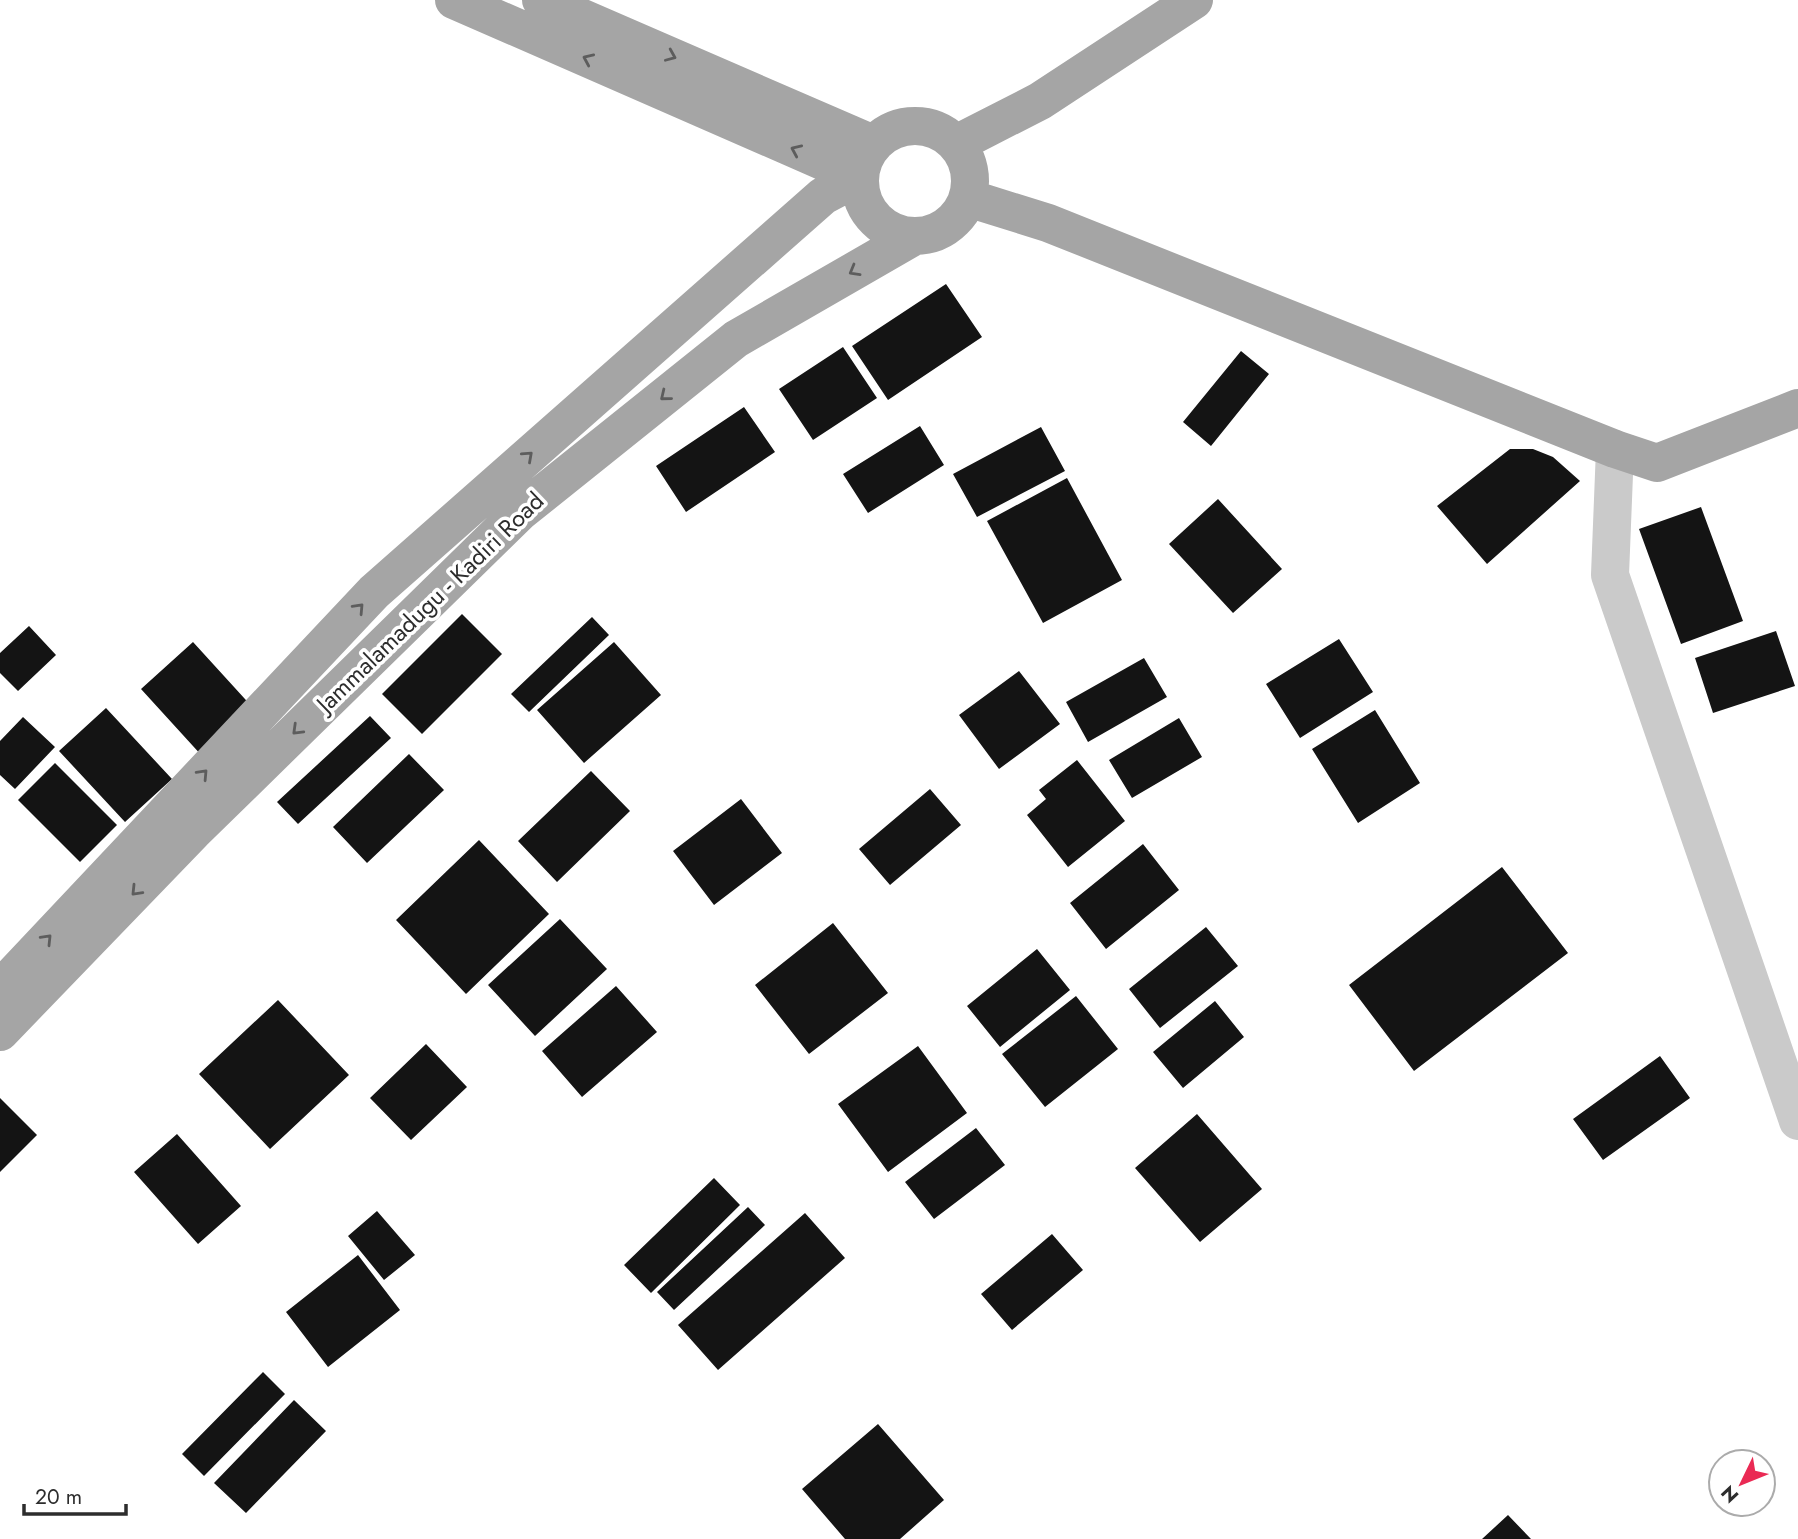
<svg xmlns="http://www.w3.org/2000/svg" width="1798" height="1539" viewBox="0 0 1798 1539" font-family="Jost,sans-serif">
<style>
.building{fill:#141414}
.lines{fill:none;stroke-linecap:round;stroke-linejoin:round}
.minor{stroke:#cacaca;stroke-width:38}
.major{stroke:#a5a5a5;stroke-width:38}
.oneway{stroke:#5d5d5d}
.labels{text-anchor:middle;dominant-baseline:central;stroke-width:7;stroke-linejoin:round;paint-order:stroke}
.street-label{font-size:24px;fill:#2d2d2d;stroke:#fff}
</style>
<rect width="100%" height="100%" fill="#fff"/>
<path class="building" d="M946 284 982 337 888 400 852 346Z
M843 347 877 398 813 440 779 389Z
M1241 351 1269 374 1211 446 1183 422Z
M744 407 775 452 686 512 656 466Z
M920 426 944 465 868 513 843 474Z
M1041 427 1065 471 977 517 953 474Z
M1510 449H1533L1553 457 1580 481 1487 564 1437 506Z
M1067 478 1122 580 1043 623 987 521Z
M1218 499 1282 569 1233 613 1169 544Z
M1701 507 1743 621 1681 644 1639 529Z
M462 614 502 654 422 734 382 694Z
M592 617 609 635 529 712 511 694Z
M29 626 56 655 18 691 0 673V653Z
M1776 631 1795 686 1713 713 1695 658Z
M1339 639 1373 692 1300 738 1266 684Z
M193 642 255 710 203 757 141 689Z
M614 642 661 695 584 763 537 710Z
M1144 658 1167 697 1088 742 1066 702Z
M1019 671 1060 724 999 769 959 715Z
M106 708 172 779 125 822 59 751Z
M1375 710 1420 783 1358 823 1312 749Z
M370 716 391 738 298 824 277 802Z
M23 717 55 747 15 789 0 775V741Z
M1179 718 1202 757 1132 798 1109 760Z
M409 754 444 790 367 863 333 827Z
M1077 760 1125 821 1068 867 1027 815 1046 799 1039 790Z
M55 763 117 825 80 862 18 800Z
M591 771 630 811 557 882 518 841Z
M930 789 961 825 890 885 859 849Z
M741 799 782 853 714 905 673 851Z
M479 840 549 914 466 994 396 920Z
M1143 844 1179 890 1106 949 1070 903Z
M1502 867 1568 953 1414 1071 1349 985Z
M560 919 607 969 535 1036 488 985Z
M833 923 888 993 809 1054 755 985Z
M1206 927 1238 966 1160 1028 1129 989Z
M1037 949 1070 990 1000 1047 967 1006Z
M616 986 657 1032 582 1097 542 1051Z
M1076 996 1118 1049 1045 1107 1002 1054Z
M278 1000 349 1075 270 1149 199 1074Z
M1215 1001 1244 1037 1183 1088 1153 1052Z
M426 1044 467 1087 411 1140 370 1098Z
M918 1046 967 1113 888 1172 838 1104Z
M1660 1056 1690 1098 1603 1160 1573 1119Z
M0 1098 37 1135 0 1172Z
M1197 1114 1262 1189 1200 1242 1135 1168Z
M976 1128 1005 1165 934 1219 905 1182Z
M177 1134 241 1206 198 1244 134 1172Z
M714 1178 740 1205 651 1293 624 1265Z
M748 1207 765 1225 674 1310 657 1292Z
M377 1211 415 1255 384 1280 348 1236Z
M805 1213 845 1258 718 1370 678 1325Z
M1052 1234 1083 1270 1012 1330 981 1294Z
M358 1255 400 1310 328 1367 286 1312Z
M263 1372 285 1394 204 1476 182 1454Z
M294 1400 326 1431 246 1513 214 1483Z
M878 1424 944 1500 900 1539H845L802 1489Z
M1508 1515 1531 1539H1482Z"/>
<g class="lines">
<path class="minor" d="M1615 449 1610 575 1798 1121"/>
<path class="major" d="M454 0 859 177
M541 0 873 144
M860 181a55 55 0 1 1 110 0a55 55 0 1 1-110 0Z
M956 144 1040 101 1194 0
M968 198 1048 223 1615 449 1657 463 1798 408
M0 989 374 592 823 196 859 177
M0 1032 193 832 520 512 736 339 913 237"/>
</g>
<defs><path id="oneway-chevron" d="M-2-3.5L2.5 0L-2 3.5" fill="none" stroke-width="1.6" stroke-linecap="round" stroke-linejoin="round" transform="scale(1.75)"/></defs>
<g class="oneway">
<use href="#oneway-chevron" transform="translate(671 56) rotate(23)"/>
<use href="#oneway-chevron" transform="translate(588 59) rotate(-156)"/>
<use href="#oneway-chevron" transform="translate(796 150) rotate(-156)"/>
<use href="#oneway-chevron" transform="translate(854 271) rotate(150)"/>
<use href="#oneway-chevron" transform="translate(665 396) rotate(141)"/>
<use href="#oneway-chevron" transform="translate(528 456) rotate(-42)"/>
<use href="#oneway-chevron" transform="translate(359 608) rotate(-47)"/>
<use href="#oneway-chevron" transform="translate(297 730) rotate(136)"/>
<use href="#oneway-chevron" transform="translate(203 774) rotate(-47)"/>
<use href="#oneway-chevron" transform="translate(136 891) rotate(134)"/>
<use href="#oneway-chevron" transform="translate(47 939) rotate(-46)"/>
</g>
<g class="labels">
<g class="street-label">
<text transform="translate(430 602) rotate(-44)">Jammalamadugu - Kadiri Road</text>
</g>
</g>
<g transform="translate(1742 1483) rotate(227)"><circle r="33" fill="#ffffff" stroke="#ababab" stroke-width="2"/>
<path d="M0-5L12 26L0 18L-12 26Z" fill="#ea2a54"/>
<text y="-10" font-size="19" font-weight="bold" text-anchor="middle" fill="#2d2d2d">N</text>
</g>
<path d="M24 1504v10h102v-10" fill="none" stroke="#2d2d2d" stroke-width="3.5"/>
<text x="35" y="1504" font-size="21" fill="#2d2d2d" stroke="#ffffff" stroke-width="5" paint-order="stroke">20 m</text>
</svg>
